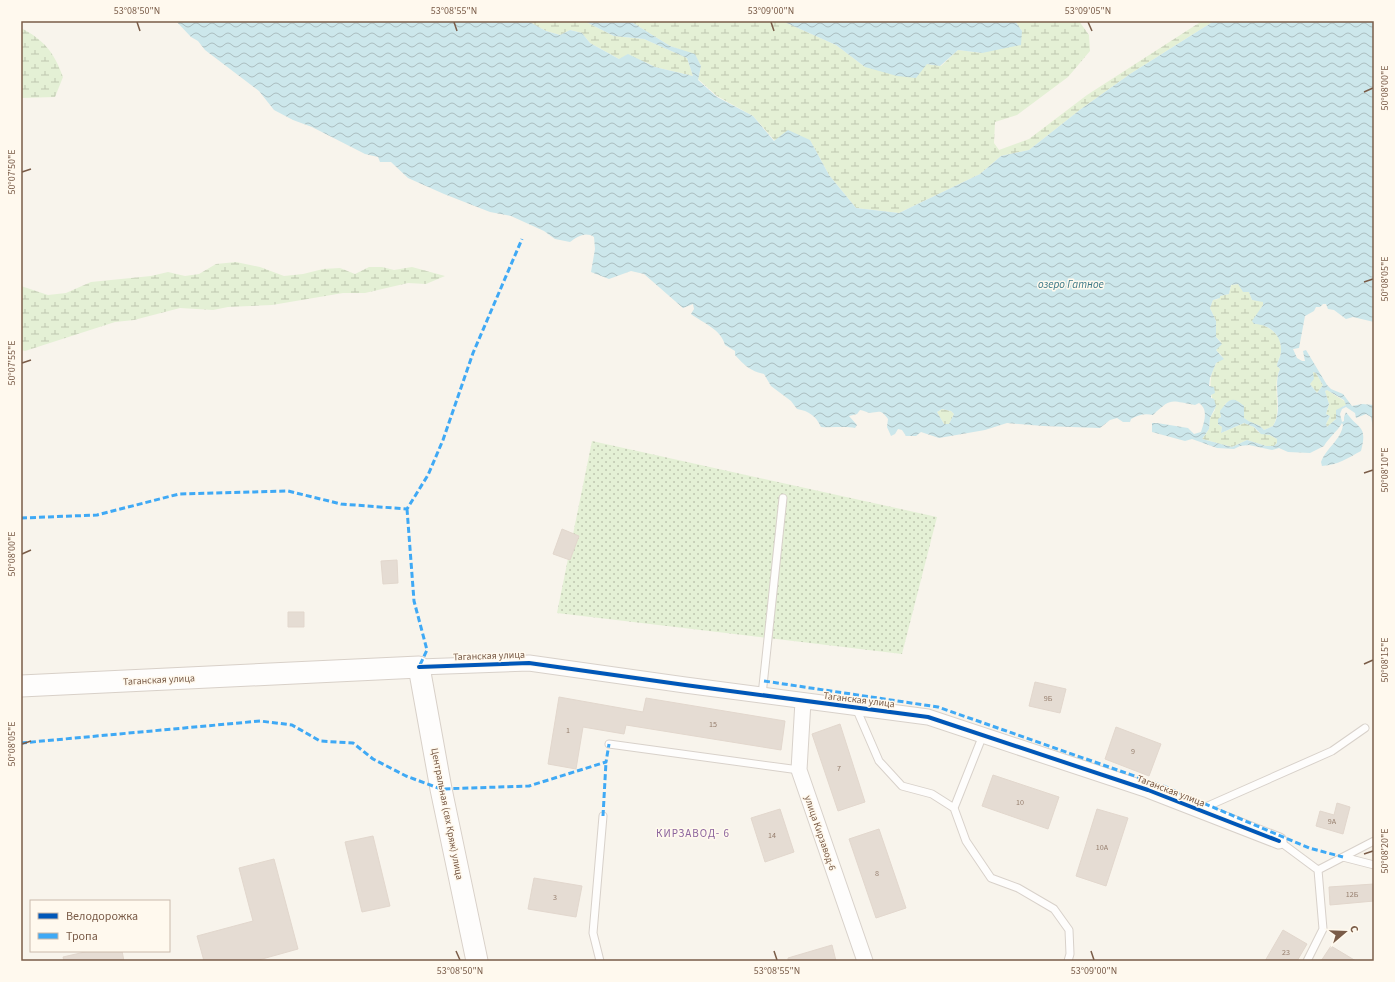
<svg xmlns="http://www.w3.org/2000/svg" width="1395" height="982" viewBox="0 0 1395 982" font-family="'Source Sans 3',sans-serif">
<style>
.wetland{fill:url(#wetland-marsh)}
.garden{fill:url(#garden-dots)}
.water{fill:url(#water-waves);fill-rule:evenodd}
.building{fill:#e5dcd3;stroke:#e2d7cd}
.lines{fill:none;stroke-linecap:round;stroke-linejoin:round}
.lane-casing{stroke:#d8d1ca;stroke-width:9}
.street-casing{stroke:#d8d1ca;stroke-width:17}
.secondary-casing{stroke:#d8d0c8;stroke-width:23}
.lane{stroke:#fefdfc;stroke-width:7}
.street{stroke:#fefdfc;stroke-width:15}
.secondary{stroke:#fefdfc;stroke-width:21}
.quiet{stroke:#3fa9f5;stroke-width:3;stroke-dasharray:6 3;stroke-linecap:butt}
.cycleway-casing{stroke:#fff9ee;stroke-width:6}
.cycleway{stroke:#0057b8;stroke-width:4}
.ticks{fill:none;stroke:#7a5c48;stroke-width:1.5}
.labels{text-anchor:middle;dominant-baseline:central;stroke-width:3;stroke-linejoin:round;paint-order:stroke}
.number-label{font-size:8px;fill:#967e6d}
.street-label{font-size:10px;fill:#7a5c48;stroke:#fff9ee}
.water-label{font-size:11px;font-style:italic;fill:#3d7987;stroke:#fff9ee}
.neighbourhood-label{font-size:11px;letter-spacing:1px;fill:#8c649d;stroke:#fff9ee}
.neatline{fill:none;stroke:#7a5c48;stroke-width:1.5}
.ticks-label{font-size:10px;text-anchor:middle;fill:#7a5c48}
</style>
<defs>
<pattern id="wetland-marsh" width="20" height="14" patternUnits="userSpaceOnUse"><rect width="20" height="14" fill="#e4f0d5"/><path d="M1 5h8M5 5V1M11 12h8M15 12V8" fill="none" stroke="#bec6af"/></pattern>
<pattern id="garden-dots" width="8" height="8" patternUnits="userSpaceOnUse"><rect width="8" height="8" fill="#e4f0d5"/><path d="M2 2h.1M6 6h.1" fill="none" stroke="#bec6af" stroke-width="1.8" stroke-linecap="round"/></pattern>
<pattern id="water-waves" width="16" height="10" patternUnits="userSpaceOnUse"><rect width="16" height="10" fill="#cce7eb"/><path d="M0 5q4-4 8 0t8 0" fill="none" stroke="#abbec0"/></pattern>
</defs>
<rect width="100%" height="100%" fill="#f8f4ec"/>
<path class="wetland" d="M528 21H584L614 36 644 39 687 58 693 76 655 67 645 62 619 59 590 43 582 33 570 30 560 35 546 31Z
M630 21H782L836 45 865 67 927 64 941 66 958 50 982 53 1022 31 1015 21H1079L1089 35 1090 51 1068 77 1017 115 995 122 994 143 999 150 1029 139 1087 95 1202 21H1214L1130 74 1081 109 1029 150 1001 156 980 174 899 213 856 208 829 175 810 140 775 141 753 116 717 96 698 79 701 66 695 55 670 46Z
M21 28C44 40 54 52 63 77L55 97 21 98Z
M236 262 260 267 284 276 303 274 323 269 340 268 355 274 369 267H382L394 270 412 267 445 276 426 284 408 283 365 293H343L272 305 228 307 213 310 180 308 134 320 115 322 25 351 21 350V286L48 295 66 293 91 282 151 276 168 272 185 276 199 274 216 264Z
M1238 284 1243 291 1249 292 1252 300 1263 301V305L1253 321C1267 327 1282 331 1281 351 1281 356 1277 361 1277 366L1280 369C1271 387 1283 409 1273 426L1264 430C1259 423 1247 424 1244 418 1242 414 1241 407 1239 402L1229 401 1225 404 1218 424 1222 427 1221 433 1244 423 1254 427 1258 432 1270 435 1277 439V443L1274 446H1266L1247 440 1232 447 1202 439 1209 429 1210 418 1215 410C1209 390 1207 372 1222 356L1216 350 1221 342 1216 337V321L1210 308 1213 300 1218 299 1220 296 1229 294 1231 285Z
M1313 372 1316 373 1323 385 1317 393 1310 384 1313 379Z
M1327 390 1346 402V405L1340 408 1336 415V419L1327 427 1326 424 1330 416 1326 414 1329 404 1325 391Z
M942 409 951 411 954 414 949 424H944L937 412Z"/>
<path class="garden" d="M592 441 937 517 902 654 557 613Z"/>
<path class="water" d="M176 21H528L546 31 560 35 570 30 582 33 590 43 619 59 628 54 655 67 693 76 687 58 644 39 614 36 584 21H630L670 46 695 54 701 66 698 80 717 97 753 116 774 141 788 130 810 140 829 175 856 208 899 213 980 174 1001 156 1029 150 1081 109 1130 74 1214 21H1374V322L1353 317 1346 319 1334 310 1328 309 1326 304H1323L1320 307H1316L1314 311 1305 316 1299 348 1293 349 1297 358 1302 361H1305L1303 351 1306 350 1327 385 1331 389 1343 394 1352 406 1362 404 1374 405V433L1371 417 1366 414 1356 418 1355 413 1346 407 1342 409 1340 414 1342 422 1344 421V417L1346 412C1358 430 1368 424 1361 451 1348 458 1338 465 1322 466L1321 462C1326 448 1341 440 1343 425L1342 423C1337 432 1329 437 1324 446L1310 453 1288 452 1279 448 1272 450 1249 445 1240 446 1234 449 1217 448 1192 439 1185 441 1152 432V423H1157L1188 428 1194 434 1201 432C1204 422 1209 410 1199 403L1195 405C1170 401 1172 397 1153 415 1145 413 1138 415 1131 419L1130 422H1123L1117 418 1110 420 1100 428 1043 426 1007 423 985 430 939 438 921 432 916 436H906L902 430 898 429 895 434 891 436 887 427 888 419C881 409 879 412 870 413 868 413 863 410 860 410L857 414 849 416 857 425 855 428C847 426 831 428 821 427 816 416 809 411 797 409L791 401 771 386 764 374C750 371 744 365 735 355V351L725 345C721 329 703 323 691 314L694 309 693 304 683 308 644 274 631 271 609 279 591 272 595 249 594 237C585 231 577 237 570 242L555 239 544 231 511 216 490 212 444 194 408 178 391 162H380L378 157 365 154 312 127 293 120 274 110 259 91 205 50 198 41 191 37ZM1238 284 1243 292H1249L1252 300 1263 302V305L1252 321 1254 324C1269 324 1282 335 1281 351 1281 357 1277 361 1277 366L1280 369C1272 387 1284 409 1273 426L1264 430C1259 423 1251 424 1244 418V406C1231 395 1229 400 1220 411L1221 417 1218 419V424L1222 427 1221 433 1244 423 1254 427 1261 434 1270 435 1277 439V443L1274 446H1266L1247 440 1232 447 1202 439 1209 429 1210 418 1216 406 1214 399 1211 398V395L1215 393 1214 387 1209 386 1210 378 1216 363 1224 359 1216 350 1222 344 1216 337V321L1210 308 1213 300 1220 298V296L1229 294 1231 285ZM1313 372 1316 373 1323 385 1317 393 1310 384 1314 379ZM1327 390 1344 400 1346 405 1336 410V419L1327 427 1326 424 1330 416 1326 414 1329 404 1325 391ZM942 409 951 411 954 414 949 424H944L937 412Z
M782 21H1015L1022 31 1021 45 982 53 958 50 940 66 927 64 916 78 897 76 865 67 836 45Z"/>
<path class="building" d="M562 529 579 536 570 560 553 554Z
M397 560 398 583 383 584 381 561Z
M288 612H304V627H288Z
M1035 682 1066 689 1060 713 1029 706Z
M559 697 643 712 646 698 785 721 781 750 626 725 624 734 583 727 576 769 548 764Z
M840 724 865 802 838 811 812 734Z
M1116 727 1161 744 1149 776 1105 759Z
M993 775 1059 797 1048 829 982 806Z
M1337 803 1350 807 1343 834 1316 826 1320 811 1334 815Z
M780 809 794 852 765 862 751 818Z
M1097 809 1128 818 1106 886 1076 876Z
M879 829 906 908 876 918 849 839Z
M373 836 390 906 362 912 345 842Z
M274 859 298 949 255 961H204L197 936 253 921 239 868Z
M534 878 582 886 576 917 528 909Z
M1374 884V901L1330 905 1329 887Z
M1283 930 1307 944 1297 961H1265Z
M832 945 836 961H788V958Z
M1331 946 1356 961H1321Z
M89 951H122L124 961H64L63 957Z"/>
<g class="lines">
<defs>
<path id="lane" d="M762 695 783 498
M856 708 879 761 902 786 932 794 954 808 966 841 991 878 1018 888 1054 909 1069 930 1070 954 1068 961
M609 744 799 770
M954 808 983 735
M1201 809 1332 751 1365 728
M1279 841 1318 870 1323 929 1307 961
M1343 857 1374 865
M1318 870 1374 841
M600 961 593 933 603 816"/>
<path id="street" d="M419 667 529 663 685 685 928 717 1148 790 1279 841
M803 701 799 770 865 961"/>
<path id="secondary" d="M21 686 419 667 441 789 477 961"/>
</defs>
<use href="#lane" class="lane-casing"/>
<use href="#street" class="street-casing"/>
<use href="#secondary" class="secondary-casing"/>
<use href="#lane" class="lane"/>
<use href="#street" class="street"/>
<use href="#secondary" class="secondary"/>
<path class="quiet" d="M407 509 414 601 427 650 419 667
M21 518 97 515 179 494 288 491 341 504 407 509 428 475 443 440 473 353 522 239
M764 681 938 707 1163 786 1309 848 1343 857
M21 743 260 721 292 725 320 741 353 743 373 759 406 776 441 789 529 786 606 762 609 744
M603 816 606 762"/>
<defs>
<path id="cycleway" d="M419 667 529 663 685 685 928 717 1148 790 1279 841"/>
</defs>
<use href="#cycleway" class="cycleway-casing"/>
<use href="#cycleway" class="cycleway"/>
</g>
<path class="ticks" d="M137 22 140 31M454 22 457 31M771 22 774 31M1088 22 1092 31M1364 92 1373 88M22 172 31 169M1364 282 1373 279M22 363 31 360M1364 473 1373 470M22 554 31 550M1364 664 1373 660M22 744 31 741M1364 854 1373 851M456 951 460 960M774 951 777 960M1091 951 1094 960"/>
<g class="labels">
<g class="number-label">
<text x="1048" y="698">9Б</text>
<text x="713" y="724">15</text>
<text x="568" y="730">1</text>
<text x="1133" y="751">9</text>
<text x="839" y="768">7</text>
<text x="1020" y="802">10</text>
<text x="1332" y="821">9А</text>
<text x="772" y="835">14</text>
<text x="1102" y="847">10А</text>
<text x="877" y="873">8</text>
<text x="1352" y="894">12Б</text>
<text x="555" y="897">3</text>
<text x="1286" y="952">23</text>
</g>
<g class="street-label">
<text transform="translate(489 656) rotate(-2)">Таганская улица</text>
<text transform="translate(159 680) rotate(-3)">Таганская улица</text>
<text transform="translate(859 700) rotate(7)">Таганская улица</text>
<text transform="translate(1171 791) rotate(21)">Таганская улица</text>
<text transform="translate(447 814) rotate(79)">Центральная (свх Кряж) улица</text>
<text transform="translate(820 833) rotate(71)">улица Кирзавод-6</text>
</g>
<g class="water-label">
<text x="1071" y="284">озеро Гатное</text>
</g>
<g class="neighbourhood-label">
<text x="693" y="833">КИРЗАВОД- 6</text>
</g>
</g>
<rect width="1395" height="982" fill="none" stroke="#fff9ee" stroke-width="44"/>
<rect x="30" y="900" width="140" height="52" fill="#fff9ee" stroke="#cabaac"/>
<rect x="38" y="913" width="20" height="6" fill="#0057b8" stroke="#cabaac"/>
<text x="66" y="920" font-size="12" fill="#7a5c48">Велодорожка</text>
<rect x="38" y="933" width="20" height="6" fill="#3fa9f5" stroke="#cabaac"/>
<text x="66" y="940" font-size="12" fill="#7a5c48">Тропа</text>
<g transform="translate(1345 932) rotate(71)" stroke="#fff9ee" stroke-width="3" paint-order="stroke">
<path d="M0-3L7 15L0 10L-7 15Z" fill="#7a5c48"/>
<text y="-6" font-size="11" font-weight="bold" text-anchor="middle" fill="#7a5c48">С</text>
</g>
<rect x="22" y="22" width="1351" height="938" class="neatline"/>
<g class="ticks-label">
<text x="137" y="14">53°08'50"N</text>
<text x="454" y="14">53°08'55"N</text>
<text x="771" y="14">53°09'00"N</text>
<text x="1088" y="14">53°09'05"N</text>
<text transform="translate(1384 88) rotate(-90)" y="4">50°08'00"E</text>
<text transform="translate(11 172) rotate(-90)" y="4">50°07'50"E</text>
<text transform="translate(1384 279) rotate(-90)" y="4">50°08'05"E</text>
<text transform="translate(11 363) rotate(-90)" y="4">50°07'55"E</text>
<text transform="translate(1384 470) rotate(-90)" y="4">50°08'10"E</text>
<text transform="translate(11 554) rotate(-90)" y="4">50°08'00"E</text>
<text transform="translate(1384 660) rotate(-90)" y="4">50°08'15"E</text>
<text transform="translate(11 744) rotate(-90)" y="4">50°08'05"E</text>
<text transform="translate(1384 851) rotate(-90)" y="4">50°08'20"E</text>
<text x="460" y="974">53°08'50"N</text>
<text x="777" y="974">53°08'55"N</text>
<text x="1094" y="974">53°09'00"N</text>
</g>
</svg>
